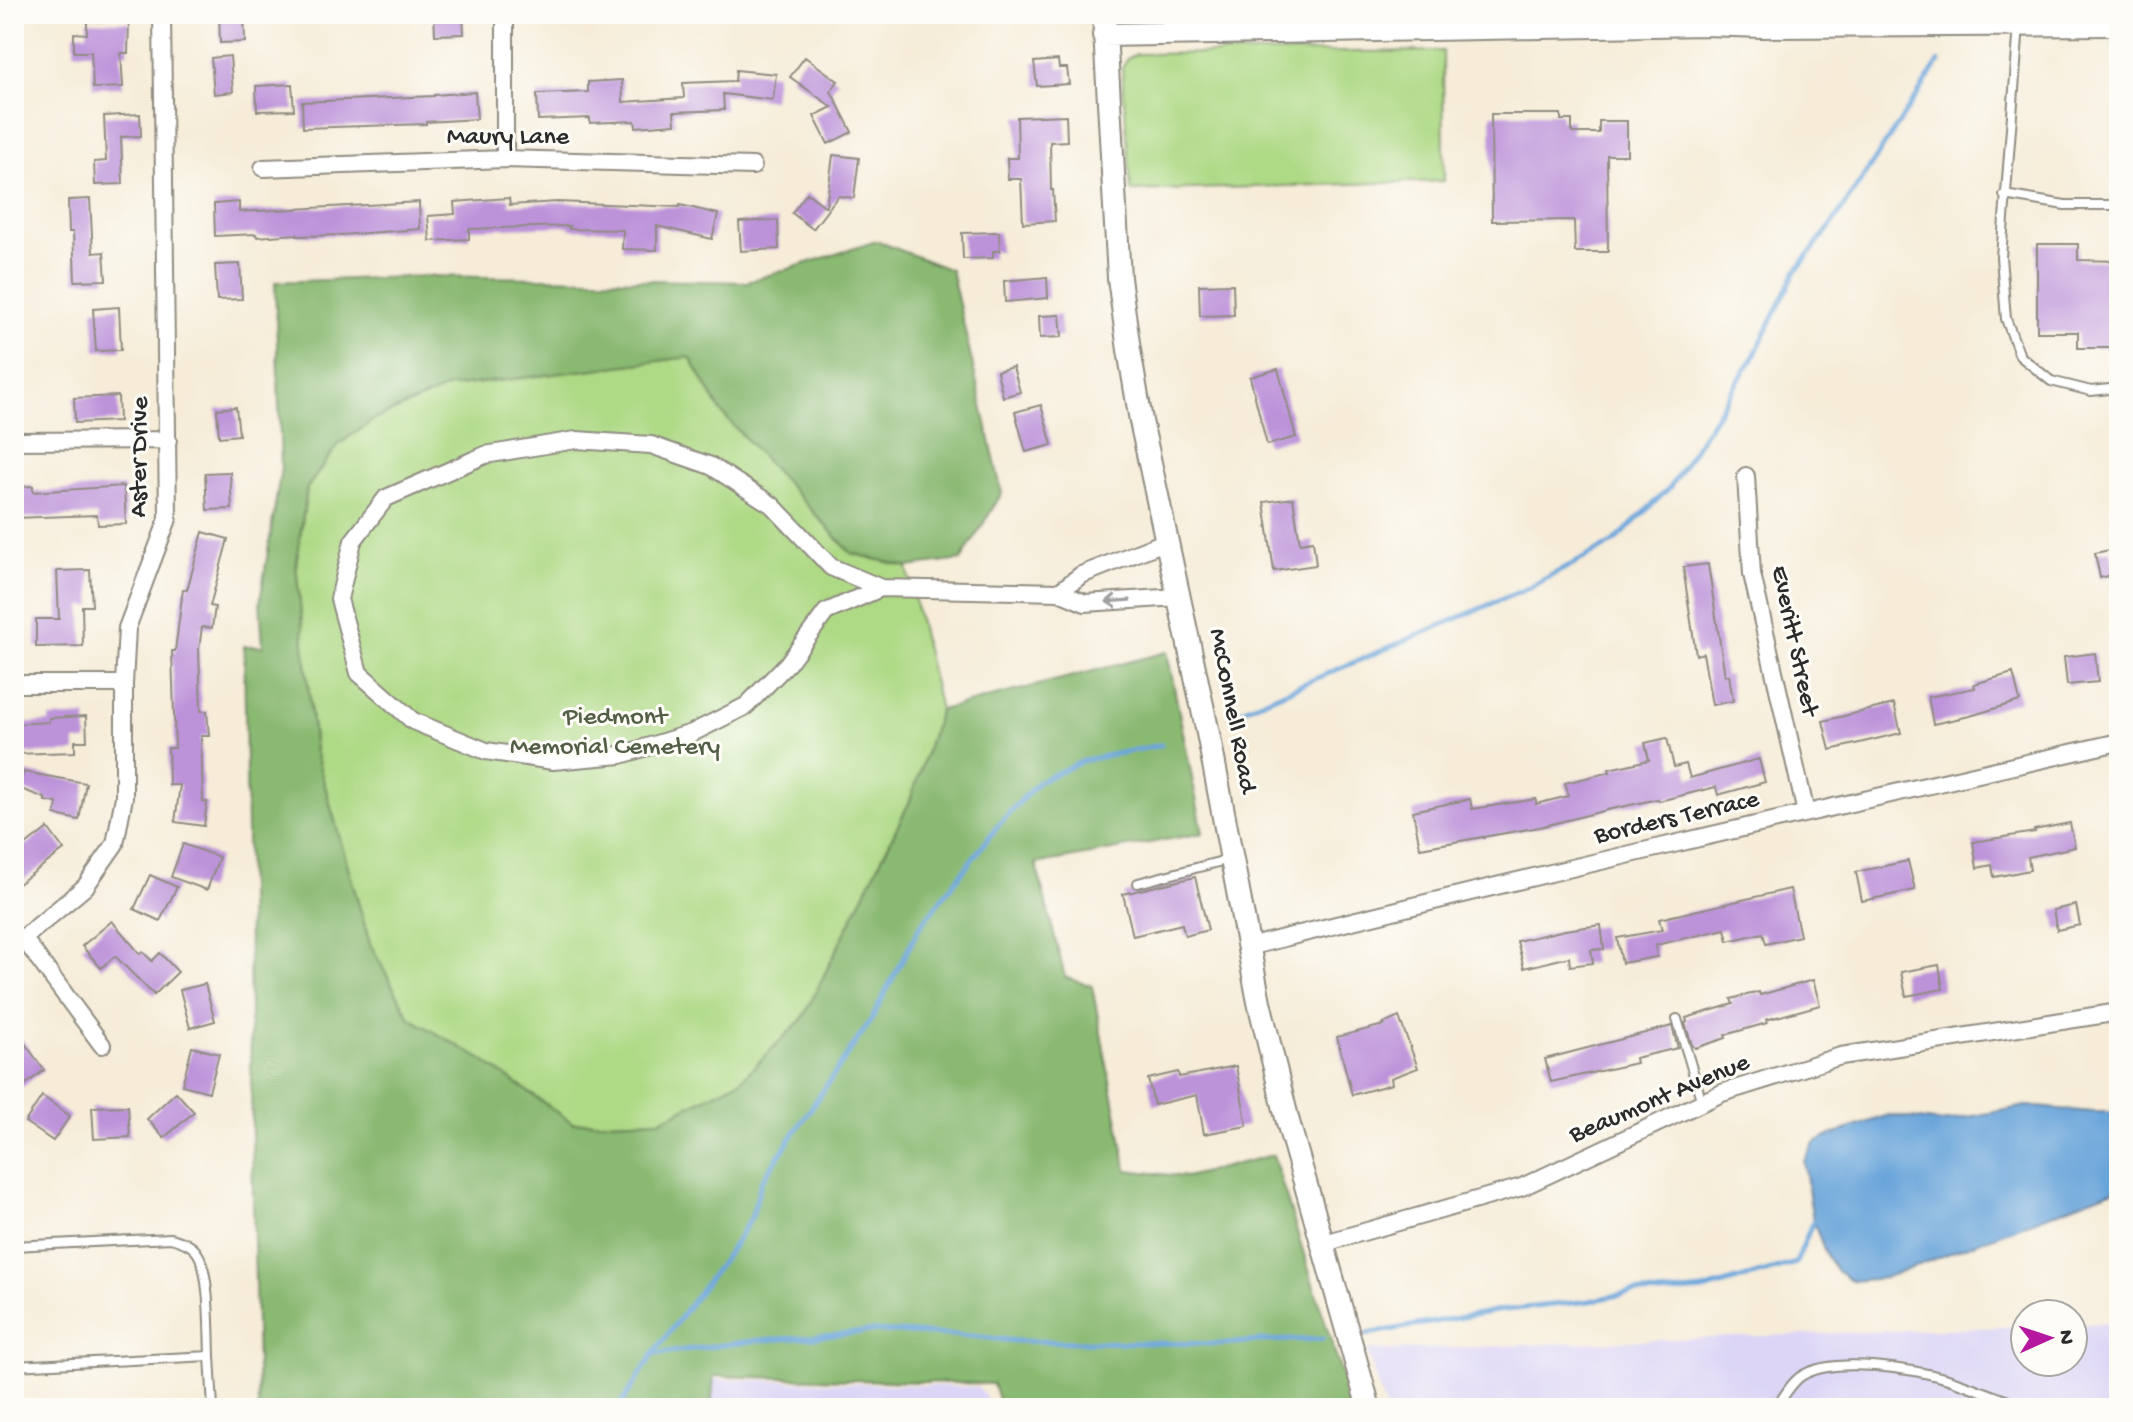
<svg xmlns="http://www.w3.org/2000/svg" width="2133" height="1422" viewBox="0 0 2133 1422" font-family="'Gochi Hand',sans-serif">
<style>
.built{fill:#dcd5f6}
.green{fill:#aed985;stroke:#6c8258;stroke-width:2}
.forest{fill:#8ab972;stroke:#5a724e;stroke-width:2}
.water{fill:#6aa5da;stroke:#4a6882;stroke-width:2}
.lines{fill:none;stroke-linecap:round;stroke-linejoin:round}
.stream{stroke:#6aa5da;stroke-width:5}
.building{fill:#bc92d9}
.lane-casing{stroke:#908c82;stroke-width:12}
.street-casing{stroke:#908c82;stroke-width:20}
.secondary-casing{stroke:#908c82;stroke-width:26}
.lane{stroke:#fff;stroke-width:8}
.street{stroke:#fff;stroke-width:16}
.secondary{stroke:#fff;stroke-width:22}
.oneway{stroke:#a0a0a0}
.labels{text-anchor:middle;dominant-baseline:central;stroke-width:6;stroke-linejoin:round;paint-order:stroke}
.street-label{font-size:26px;fill:#2b2b2b;stroke:#fdfcf7}
.park-label{font-size:26px;fill:#525f46;stroke:#fdfcf7}
</style>
<rect width="100%" height="100%" fill="#fdfcf7"/>
<filter id="ink" filterUnits="userSpaceOnUse"><feTurbulence type="fractalNoise" baseFrequency=".0125" numOctaves="2"/><feDisplacementMap in="SourceGraphic" scale="16" xChannelSelector="R" yChannelSelector="G"/><feConvolveMatrix kernelMatrix="1 2 1 2 8 2 1 2 1" color-interpolation-filters="sRGB"/></filter>
<filter id="wash" filterUnits="userSpaceOnUse"><feTurbulence type="fractalNoise" baseFrequency=".006" numOctaves="4" result="noise"/><feDisplacementMap in="SourceGraphic" scale="32" xChannelSelector="R" yChannelSelector="G"/><feGaussianBlur stdDeviation="1.8" result="paint"/><feColorMatrix in="noise" values="0 0 0 0 0 0 0 0 0 0 0 0 0 0 0 0 0 1.4 0 .05"/><feComposite in="paint" operator="in"/></filter>
<g filter="url(#wash)">
<rect width="100%" height="100%" fill="#f6ecd8"/>
<path class="built" d="M2119 1323V1408H1385L1367 1351 2025 1326V1362H2073V1324Z
M673 1378 978 1387 994 1408H666Z"/>
<path class="green" d="M1443 51 1444 181 1131 191 1122 68 1128 58 1136 54Z
M690 357 721 412 851 553 907 567 940 710 910 801 803 1018 740 1081 661 1120 573 1123 481 1059 410 1019 370 944 315 751 296 565 307 488 338 445 375 419 449 387Z"/>
<path class="forest" d="M877 241 951 270 1002 493 961 560 907 567 851 553 721 412 690 357 449 387 375 419 338 445 307 488 296 565 315 751 370 944 410 1018 481 1059 573 1123 661 1120 740 1081 803 1018 910 801 940 710 1167 652 1203 833 1036 864 1065 977 1092 986 1127 1170 1186 1177 1273 1155 1352 1408H1001L993 1384 714 1376 711 1408H258L253 1198 244 646H263L260 602 281 468 275 282 429 276 747 282Z"/>
<path class="water" d="M2027 1106 2092 1112H2119V1188L1885 1278 1852 1281 1837 1271 1827 1257 1813 1221 1804 1162 1814 1143 1825 1137 1889 1115 1941 1122Z"/>
<g class="lines">
<path class="stream" d="M1242 710 1526 589 1614 542 1670 487 1753 358 1796 271 1831 226 1939 62
M1367 1334 1496 1311 1590 1301 1633 1292 1661 1294 1703 1290 1796 1263 1813 1221 1818 1220
M654 1354 761 1340 814 1337 874 1331 972 1336 1017 1341 1222 1344 1258 1341 1323 1339
M616 1408 624 1400 653 1354 731 1249 752 1216 761 1182 871 1020 919 928 1000 823 1038 782 1085 760 1161 745"/>
</g>
<g id="blocks">
<path class="building" d="M219 14H244L245 42 220 43Z
M434 14H463L464 34 435 35Z
M87 21 129 22 128 53H121L123 87 93 88 91 52H74V33L87 34Z
M230 56 233 92 214 94 211 58Z
M805 57 838 81 831 91 852 132 828 144 814 116 832 107 790 77Z
M1058 60 1059 68H1067L1069 84 1037 86 1034 62Z
M736 70 776 74 773 100 723 94 724 110 674 112 675 124 636 127 635 121 590 123V118L538 120 537 94 588 92V82L622 80 623 102 684 98 683 83 735 81Z
M292 84 294 110 257 111 256 86Z
M475 92 477 119 426 122V124L303 128 302 102 434 96V95Z
M140 114 141 136 121 137 123 184 95 185 94 162 106 161 104 116Z
M1491 114H1561V120H1572V133H1599V121H1627V155H1607L1608 252H1575L1574 220 1492 221Z
M1066 115 1067 141 1050 142 1051 190H1053L1055 221 1023 223 1021 179H1008L1007 158H1018L1017 117Z
M833 155 859 158 854 198 838 196 813 229 792 213 807 193 826 207Z
M509 198 510 205 557 202 679 207 680 205 718 214 712 239 657 226V250L622 249 623 230 569 229 570 226 469 229V239L430 241 428 216 455 214 454 202Z
M90 199 93 253 104 252 106 280 75 281 73 232H69L68 200Z
M239 202V212L419 202 420 229 341 235 297 236V234L257 237 256 234 215 236 214 204Z
M778 220 779 249 741 251 739 222Z
M999 232 1000 251H993V258L963 259 962 233Z
M2037 244H2078V260L2119 261V348H2078V332H2037Z
M240 264 242 299 217 300 215 265Z
M1047 277 1048 298 1005 302 1004 281Z
M1233 284 1234 315 1200 316 1199 285Z
M119 307 121 350 96 351 93 309Z
M1060 315 1062 337 1040 338 1039 316Z
M1013 367 1020 392 1003 397 997 371Z
M1278 369 1296 437 1267 445 1250 377Z
M118 396 119 421 75 423 74 398Z
M1041 405 1052 445 1026 452 1015 412Z
M236 407 239 435 219 437 217 409Z
M230 472 232 509 207 510 205 473Z
M33 486V492L124 486 126 524 98 525 97 515 14 518V487Z
M1293 498 1300 543 1313 541 1316 565 1274 571 1264 502Z
M203 532 228 539 210 606 215 607 212 628 202 627 199 649 201 711H207L209 736H201L203 802H207L204 826 175 822 180 785H169L168 748H175L172 651H175L183 589 187 590Z
M2110 550 2116 574 2100 578 2095 553Z
M1708 564 1725 676 1729 675 1733 701 1712 705 1703 653 1696 655 1683 567Z
M90 570 92 606H82L83 646 36 647V619H59L57 571Z
M2095 653 2098 682 2067 685 2064 657Z
M2013 673 2020 701 1970 716 1933 724 1928 697 1975 688 1974 684Z
M1894 704 1901 733 1830 750 1823 721Z
M86 716 87 741H75V752L14 754V724L49 722V718Z
M1667 738 1674 767 1686 764 1690 778 1759 759 1765 782 1718 795 1716 787 1659 801 1658 799 1607 810 1540 827 1420 848 1413 811 1470 799 1472 809 1536 799V804L1568 796 1565 783 1610 772 1609 769 1649 760 1645 743Z
M24 772 86 783 79 820 55 815 57 803 45 801V798L18 788Z
M2070 823 2075 847 2028 857 2030 870 1994 877 1992 865 1977 868 1973 842 2035 832 2034 830Z
M48 828 64 850 14 887V854Z
M183 844 219 857 207 890 171 877Z
M1908 861 1915 890 1862 901 1856 872Z
M150 875 177 887 160 921 134 909Z
M1195 877 1208 930 1185 936 1182 924 1133 936 1123 894Z
M1790 889 1800 936 1766 944 1763 933 1728 941 1725 929 1656 945 1657 957 1622 963 1617 938 1662 930 1659 919Z
M2076 905 2080 925 2057 930 2053 910Z
M112 921 140 954 143 952 152 961 160 953 178 972 154 995 115 956 101 968 82 946Z
M1601 925 1604 949 1591 950 1593 963 1570 966 1569 957 1524 968 1517 941 1565 930Z
M1939 965 1943 989 1906 996 1901 972Z
M1813 980 1820 1005 1766 1020 1767 1023 1725 1035 1726 1038 1695 1048 1692 1045 1685 1023 1687 1022 1686 1018 1733 1004 1731 999 1759 992 1760 995Z
M205 984 215 1021 190 1028 180 990Z
M1399 1017 1418 1068 1391 1078 1392 1084 1352 1095 1337 1037 1384 1025 1383 1024Z
M1672 1026 1678 1048 1635 1058 1636 1063 1551 1082 1545 1059Z
M14 1028 44 1070 21 1088 14 1078Z
M192 1047 219 1054 209 1092 182 1085Z
M1236 1066 1247 1126 1204 1134 1197 1095 1154 1105 1148 1079 1178 1072 1179 1077Z
M176 1092 194 1112 164 1138 147 1119Z
M42 1096 70 1116 53 1141 25 1122Z
M128 1106 130 1137 94 1139 92 1107Z"/>
</g>
</g>
<g filter="url(#ink)">
<use href="#blocks" fill-opacity="0" stroke="#908c82" stroke-width="2"/>
<g class="lines">
<defs>
<path id="lane" d="M2019 25 2001 257 2006 319 2020 356 2051 381 2091 391 2119 388
M2004 195 2065 205H2119
M1138 883 1230 859
M1677 1019 1702 1102
M14 1246 171 1238C181 1241 192 1244 198 1254 210 1272 209 1333 210 1356
M14 1366 210 1356 213 1408
M1776 1408C1783 1398 1792 1381 1803 1375 1836 1356 1913 1369 1948 1379 1976 1388 2002 1400 2030 1408"/>
<path id="street" d="M505 14V159
M263 168 505 159 753 166
M14 441 168 440
M1746 476 1752 574 1806 813
M881 588 826 612 788 663 746 706 692 733 621 755 553 761 486 751 413 721 359 673 339 599 353 541 386 498 485 455 576 440 651 445 711 466 772 505 831 567 881 588 1059 592 1085 603 1179 597
M1059 592 1081 575 1167 541
M14 684H124
M24 939 102 1045
M14 946 85 887 115 844 124 797V684L127 628 168 519 162 14
M1248 947C1537 874 1828 808 2119 742
M1321 1244 1522 1187 1722 1093 1841 1056 2119 1012"/>
<path id="secondary" d="M1104 14 1119 278 1129 350 1141 421 1209 738 1259 1002 1288 1122 1369 1408
M1104 35 1705 24 1763 26 2119 24"/>
</defs>
<use href="#lane" class="lane-casing"/>
<use href="#street" class="street-casing"/>
<use href="#secondary" class="secondary-casing"/>
<use href="#lane" class="lane"/>
<use href="#street" class="street"/>
<use href="#secondary" class="secondary"/>
</g>
<defs><path id="oneway-shaft" d="M-6 0H5M1.5-3L5.5 0L1.5 3" fill="none" stroke-width="1.6" stroke-linecap="round" stroke-linejoin="round" transform="scale(2)"/></defs>
<use class="oneway" href="#oneway-shaft" transform="translate(1118 601) rotate(176)"/>
</g>
<g class="labels">
<g class="street-label">
<text x="508" y="138">Maury Lane</text>
<text transform="translate(141 457) rotate(-89)">Aster Drive</text>
<text transform="translate(1793 641) rotate(78)">Everitt Street</text>
<text transform="translate(1231 711) rotate(79)">McConnell Road</text>
<text transform="translate(1677 819) rotate(-13)">Borders Terrace</text>
<text transform="translate(1660 1100) rotate(-23)">Beaumont Avenue</text>
</g>
<g class="park-label">
<text x="615" y="718">Piedmont<tspan x="615" dy="30">Memorial Cemetery</tspan></text>
</g>
</g>
<rect width="2133" height="1422" fill="none" stroke="#fdfcf7" stroke-width="48"/>
<g transform="translate(2049 1338) rotate(87)"><circle r="38" fill="#fdfcf7" stroke="#a9a8a5" stroke-width="2"/>
<path d="M0-6L14 30L0 20L-14 30Z" fill="#b5179e"/>
<text y="-12" font-size="22" font-weight="bold" text-anchor="middle" fill="#2b2b2b">N</text>
</g>
</svg>
